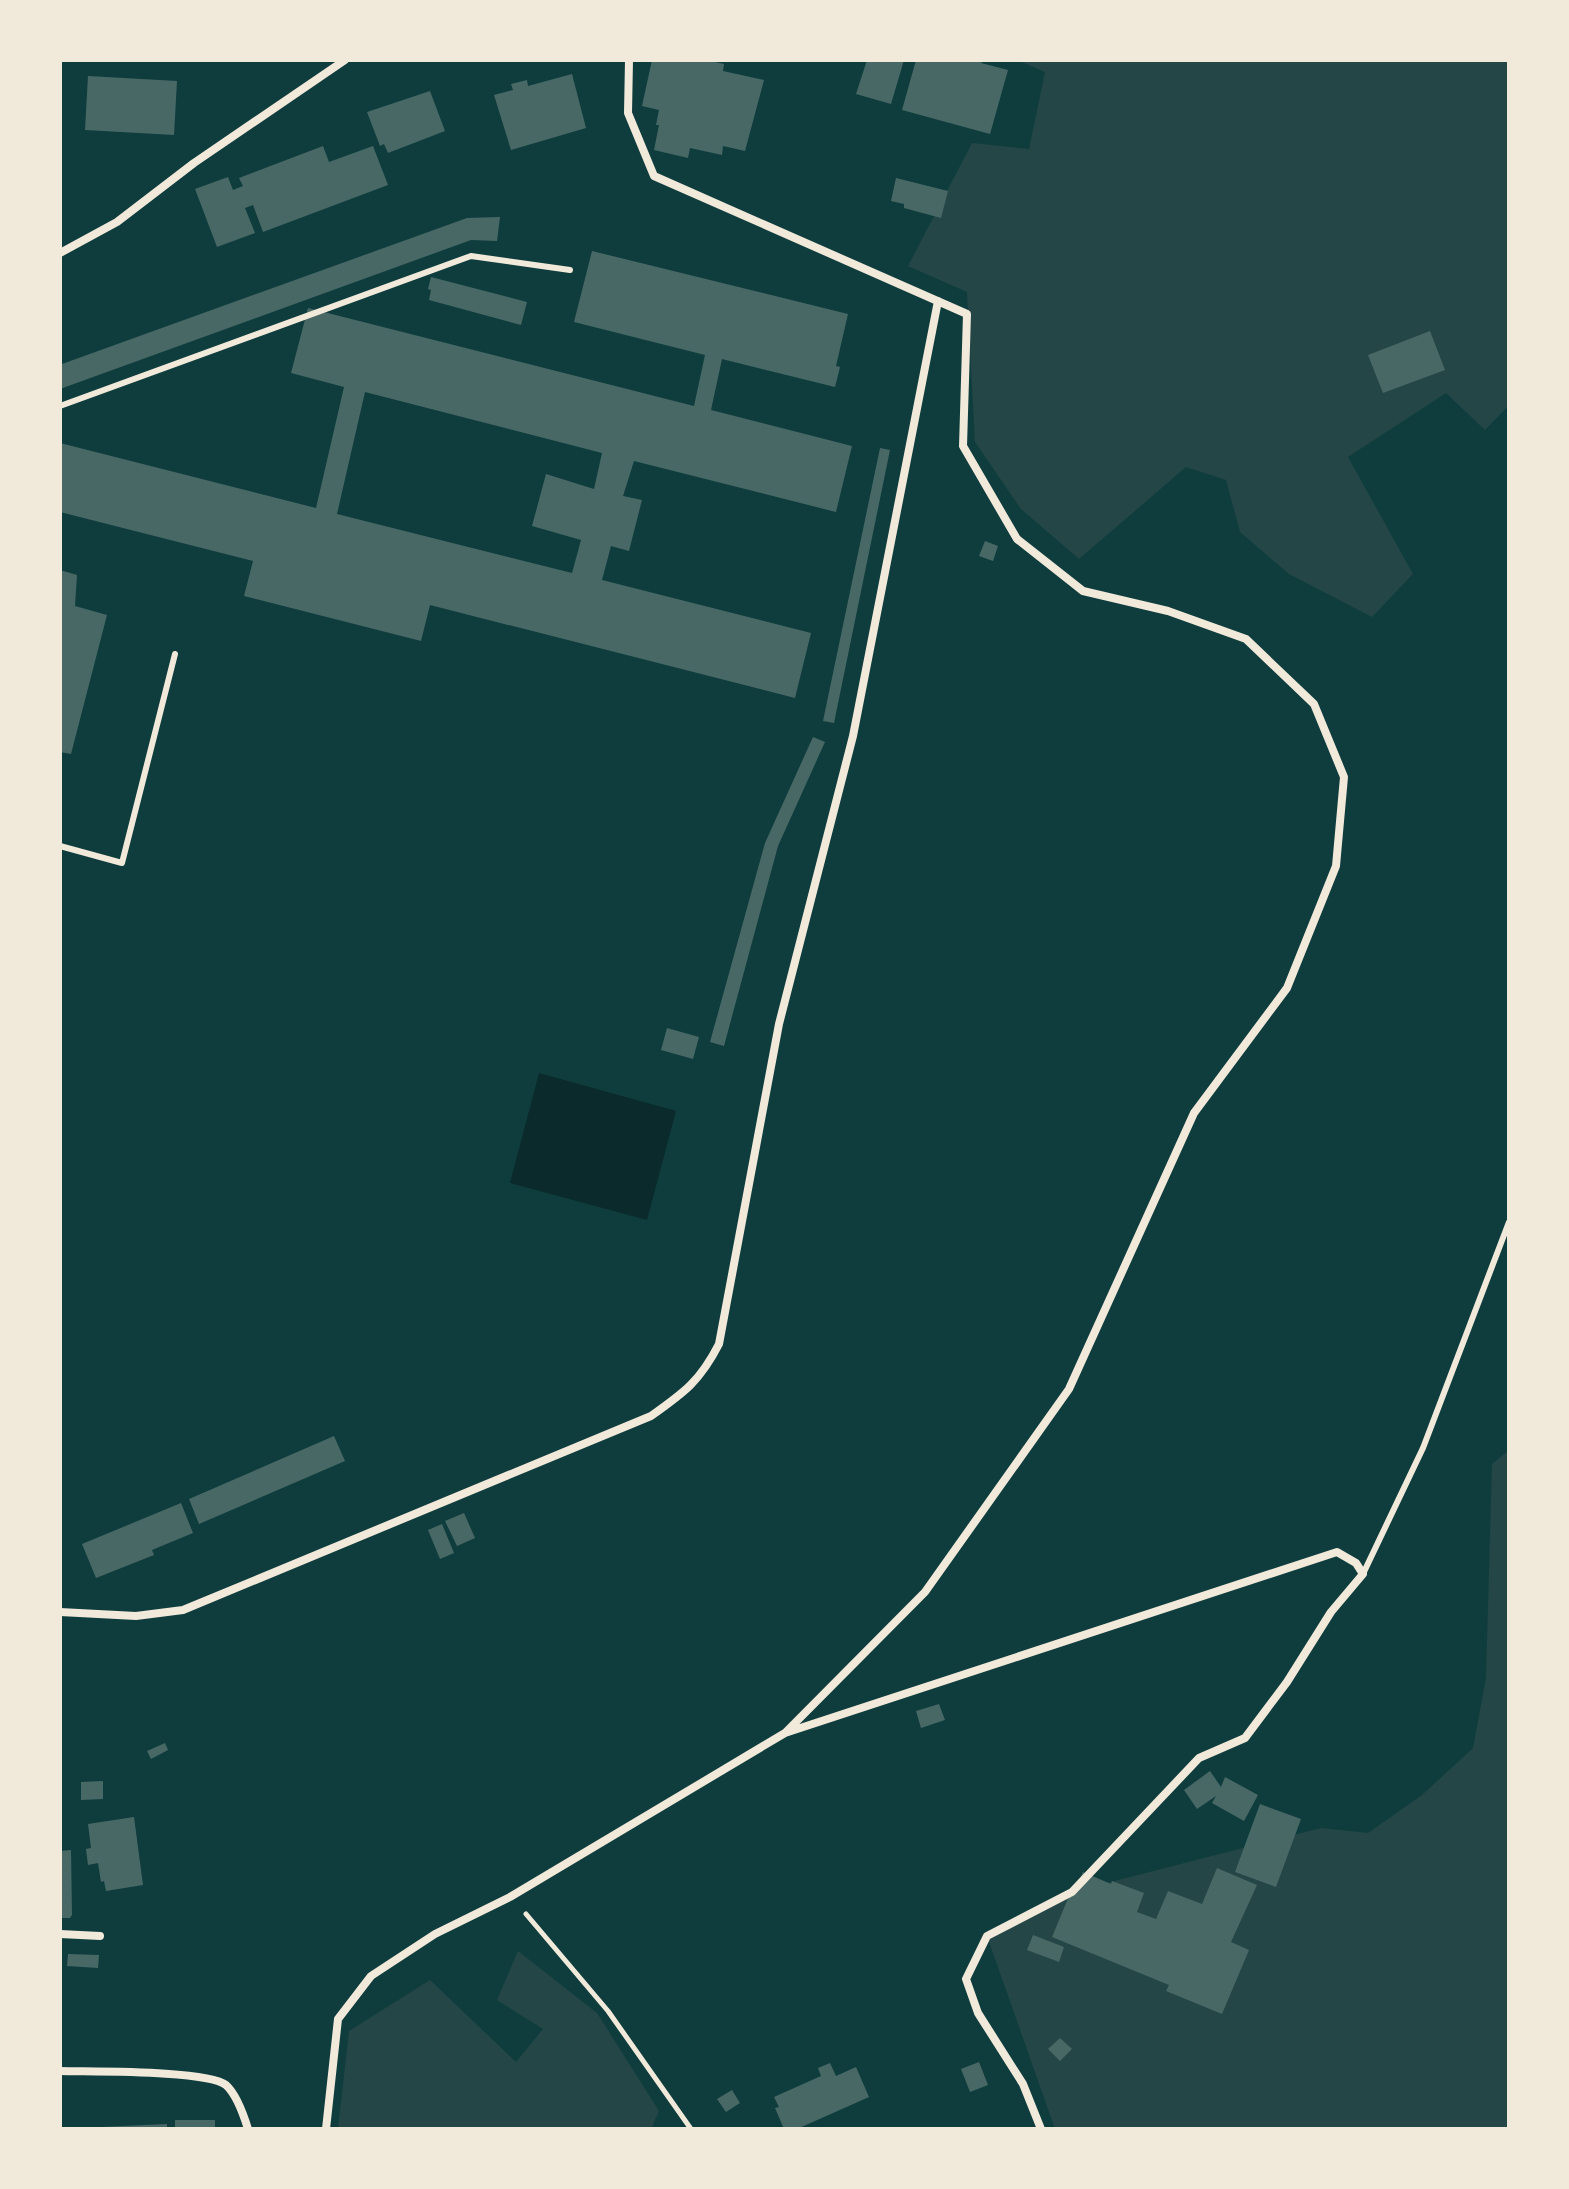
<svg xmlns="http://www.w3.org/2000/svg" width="1569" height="2189" viewBox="0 0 1569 2189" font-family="Overpass,sans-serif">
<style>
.green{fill:#244646}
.water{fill:#0a2a2b}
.building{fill:#486865;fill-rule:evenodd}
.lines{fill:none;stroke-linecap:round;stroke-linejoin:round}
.path{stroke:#f1e9da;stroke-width:5}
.service{stroke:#f1e9da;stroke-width:6}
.minor{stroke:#f1e9da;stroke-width:8}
</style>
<rect width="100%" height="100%" fill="#0f3d3e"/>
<path class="green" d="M1017 60H1509V405L1485 430 1446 393 1348 457 1413 574 1372 617 1289 574 1240 532 1226 480 1186 467 1079 559 1021 509 975 442 967 292 908 266 972 143 1029 149 1045 72Z
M1509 1450V2129H1055L987 1936 1072 1892 1321 1828 1368 1833 1422 1795 1473 1748 1486 1678 1492 1464Z
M518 1951 597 2013 659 2111 651 2129H338L349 2031 430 1980 516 2062 543 2029 497 2000Z"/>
<path class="water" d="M539 1073 676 1111 647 1220 510 1183Z"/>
<path class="building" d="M652 60H706L724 64 723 71 764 80 745 151 723 146 722 155 690 148 688 158 654 150 659 125H656L659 110 642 106Z
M867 60H904L891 104 856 94Z
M916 60H983L981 63 1008 70 990 134 902 110Z
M572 74 586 128 511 150 494 95 513 90 511 84 527 80 528 86Z
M88 76 177 81 174 135 85 130Z
M430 91 445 131 388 153 384 144 380 146 367 112Z
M323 146 329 162 373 146 388 185 263 232 253 205 245 208 255 233 217 247 195 189 228 177 233 190 243 186 239 178Z
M896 178 948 191 941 218 904 208V204L891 201Z
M500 217 497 241 471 240 60 389V365L62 364 467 218Z
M592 251 848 314 836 366 840 367 835 387 722 359 711 410 852 446 836 512 634 461 623 496 642 500 629 551 611 546 602 580 811 633 795 698 430 605 421 641 244 596 253 561 60 512V443L316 508 344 387 291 373 308 308 694 406 705 355 574 322ZM365 392 602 453 594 489 546 474 532 526 581 540 572 573 337 514Z
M431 277 527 302 521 325 429 300 431 290 428 289Z
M1430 331 1445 370 1383 393 1368 355Z
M880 448 890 450 834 723 823 721Z
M985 541 998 546 993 561 979 556Z
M60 570 77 575 75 606 107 615 71 754 60 752Z
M813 737 825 742 778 846 724 1046 710 1042 765 843Z
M667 1028 699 1037 693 1059 661 1050Z
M334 1436 345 1461 199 1524 189 1499Z
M181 1503 193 1533 152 1550 154 1555 96 1578 82 1544Z
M464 1513 475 1538 457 1546 445 1521Z
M442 1524 454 1553 440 1559 428 1530Z
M939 1704 945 1720 921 1728 916 1711Z
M165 1743 168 1750 151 1759 147 1751Z
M1210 1771 1221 1787 1225 1777 1258 1795 1244 1821 1212 1803 1216 1796 1197 1809 1184 1790Z
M103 1781V1799L81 1800V1782Z
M1260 1804 1301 1819 1276 1887 1235 1872Z
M134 1817 143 1885 106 1891 104 1881 101 1882 98 1863 88 1865 86 1849 91 1848 88 1824Z
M71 1850 72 1915 70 1918H60V1851Z
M1217 1868 1257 1885 1231 1942 1249 1950 1222 2014 1166 1991 1169 1985 1052 1937 1074 1884 1077 1886 1083 1872 1111 1884 1112 1881 1144 1893 1137 1912 1156 1919 1168 1891 1202 1904Z
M1033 1935 1064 1947 1059 1962 1027 1950Z
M68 1954 99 1955 98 1968 67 1966Z
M1060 2038 1072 2049 1060 2061 1048 2049Z
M979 2062 988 2085 970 2092 961 2069Z
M830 2063 836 2076 856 2067 869 2097 797 2129H784L775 2108 779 2107 774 2097 821 2076 818 2068Z
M732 2090 740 2103 726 2112 717 2099Z
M175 2120H215V2129H175Z
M167 2124V2129H101V2127Z"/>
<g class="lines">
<path class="path" d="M526 1914 608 2011 691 2129"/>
<path class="service" d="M60 406 471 256 570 270
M60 846 122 863 175 654
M1363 1574 1423 1448 1509 1222"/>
<path class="minor" d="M629 60 628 113 654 176 967 314 963 446 1017 539 1083 591 1168 611 1246 639 1314 704 1344 777 1336 866 1287 988 1194 1113 1069 1389 925 1592 785 1733
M60 253 117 222 194 163 345 60
M60 1612 136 1616 183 1610 651 1416C685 1392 700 1381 719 1344L779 1024 853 736 938 301
M60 1934 100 1936
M60 2071C90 2072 207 2070 226 2085 237 2095 244 2116 248 2129
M326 2129 338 2019 371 1976 435 1934 510 1897 785 1733 1337 1552 1356 1563 1363 1574 1331 1612 1287 1682 1245 1738 1199 1758 1072 1892 987 1936 966 1979 978 2013 1023 2084 1041 2129"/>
</g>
<rect width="1569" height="2189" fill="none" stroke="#f1e9da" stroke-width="124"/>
</svg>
